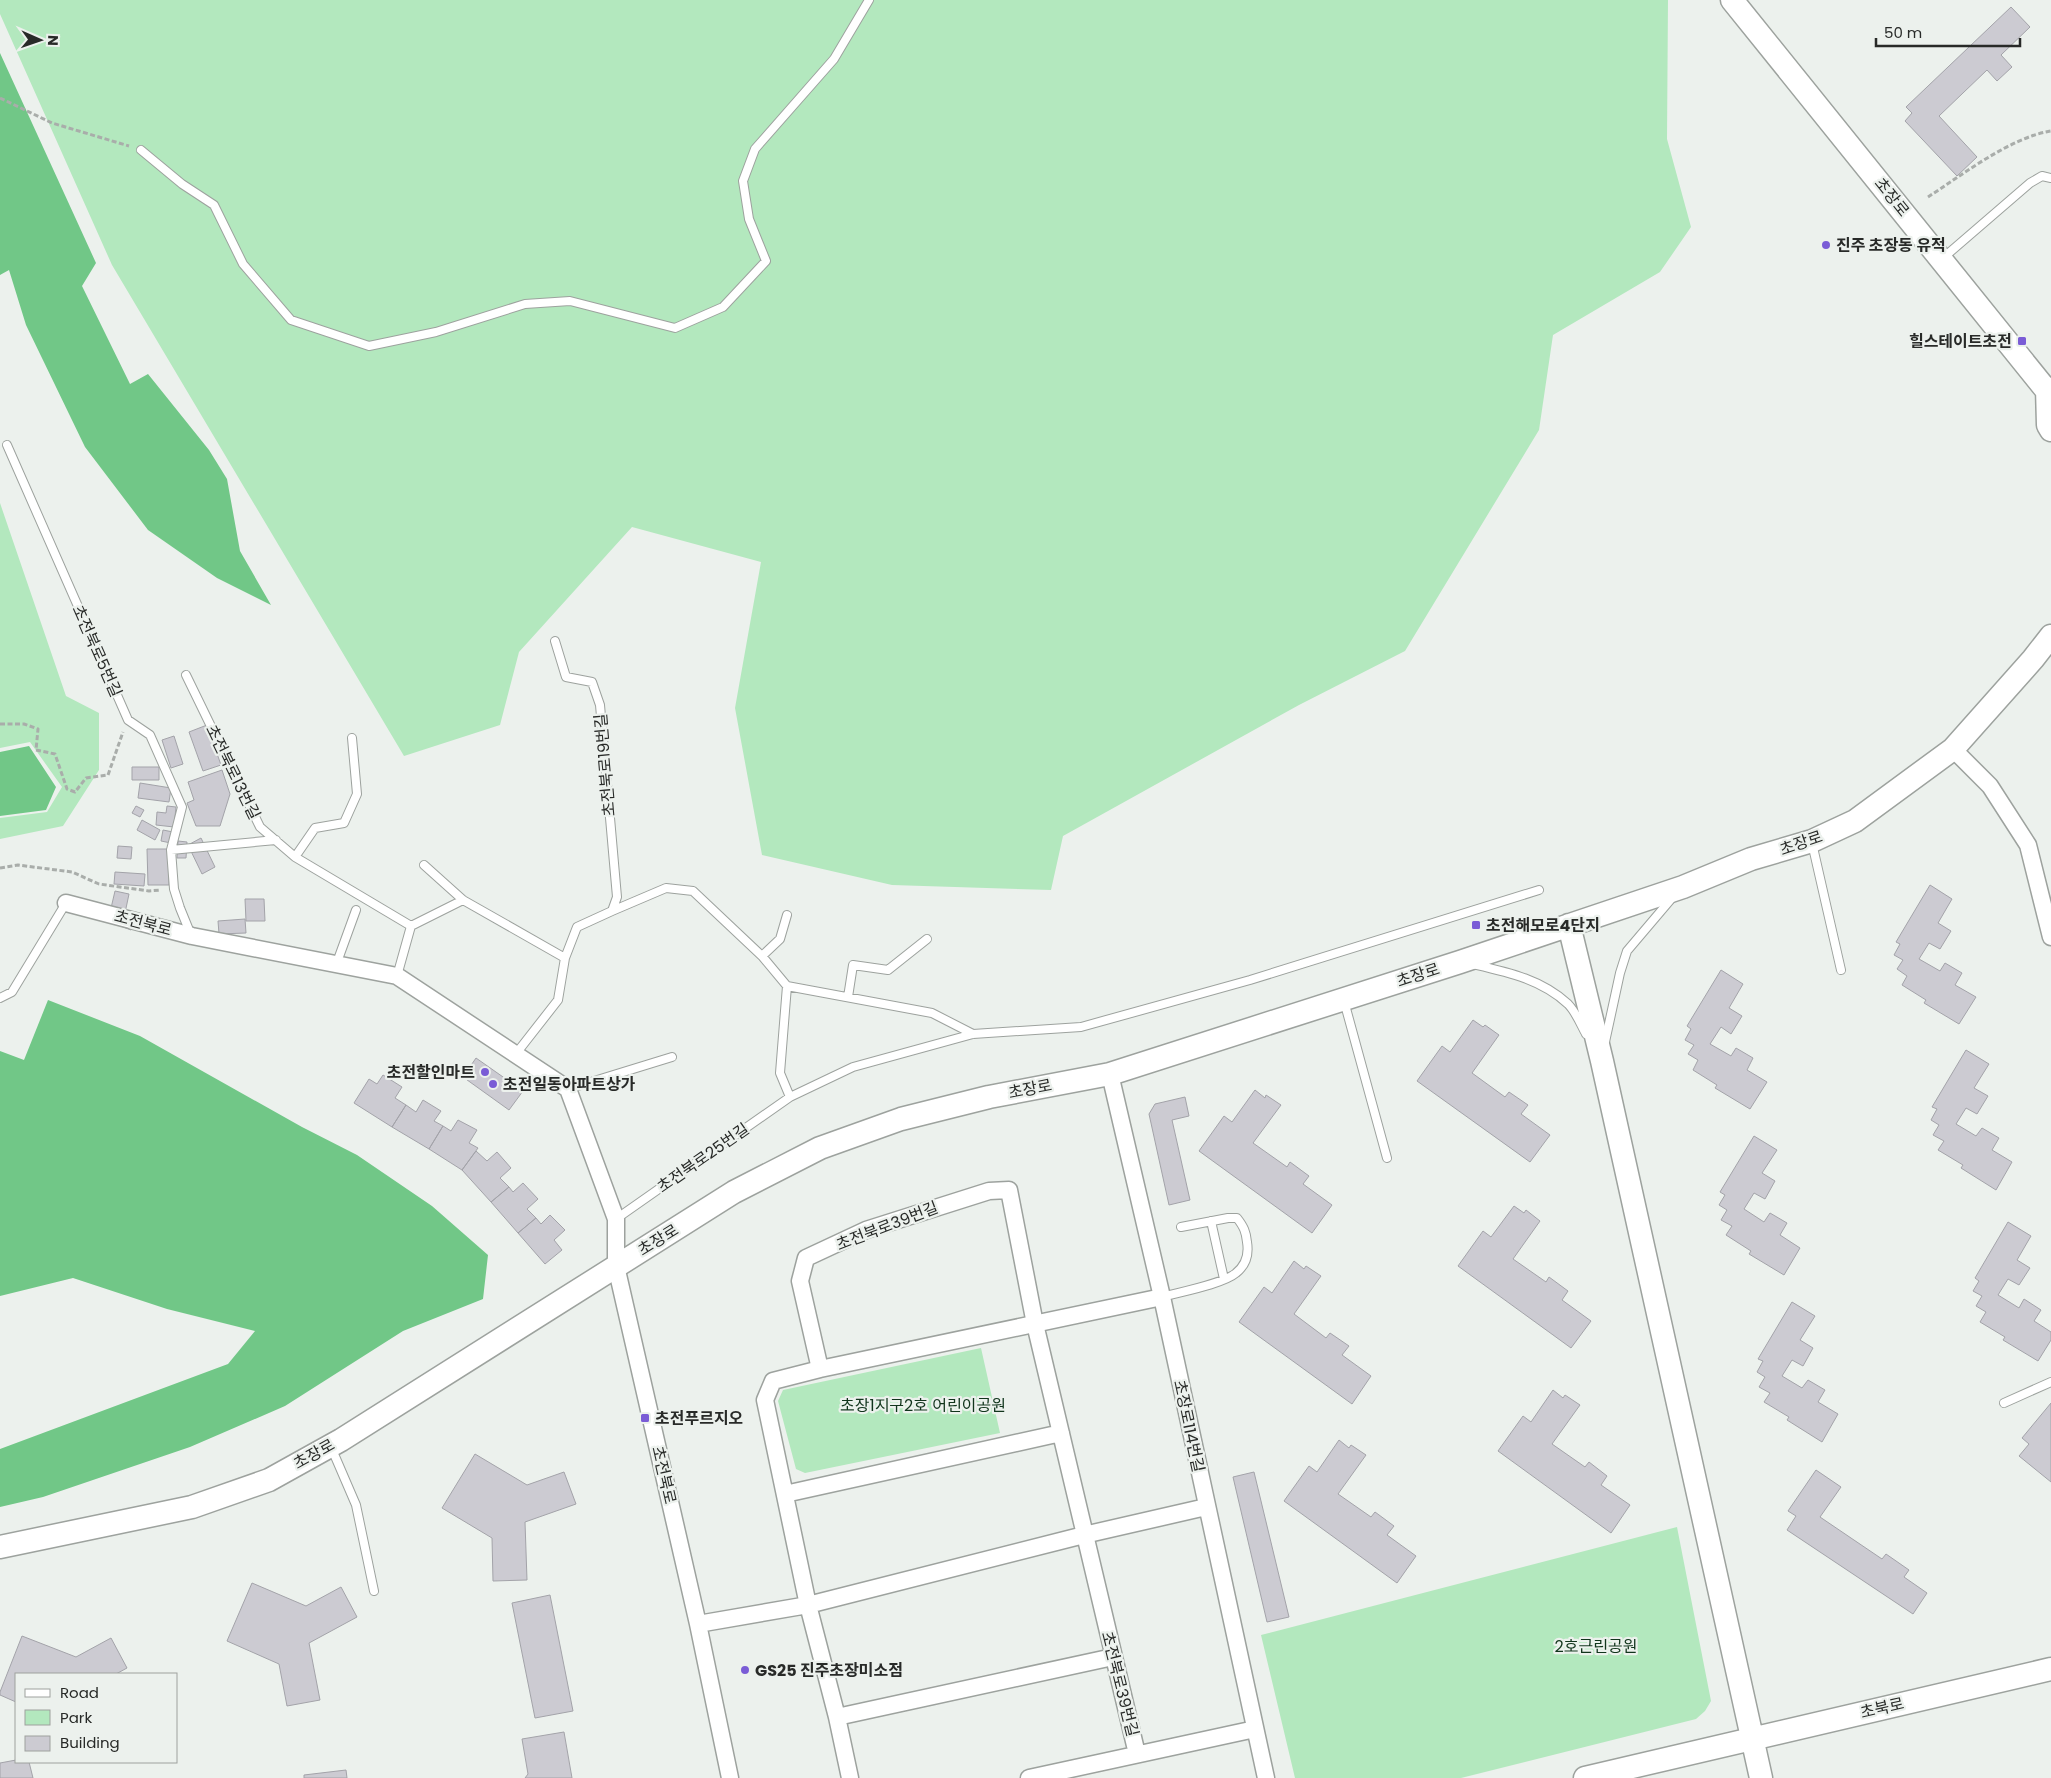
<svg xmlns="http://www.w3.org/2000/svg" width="2051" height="1778" viewBox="0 0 2051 1778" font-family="Poppins,'Noto Sans KR',sans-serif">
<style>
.green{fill:#b3e8be}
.forest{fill:#71c787}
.building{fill:#cccbd2;stroke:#a3a3a9}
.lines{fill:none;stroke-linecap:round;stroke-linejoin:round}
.lane-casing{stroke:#9da29e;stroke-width:10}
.street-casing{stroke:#9da29e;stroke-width:19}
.secondary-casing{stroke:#9da29e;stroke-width:25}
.path{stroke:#a9adaa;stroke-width:3;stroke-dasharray:5 2.5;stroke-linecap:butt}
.lane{stroke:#fff;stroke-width:8}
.street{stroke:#fff;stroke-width:16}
.secondary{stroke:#fff;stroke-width:22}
.poi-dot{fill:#7a5cd6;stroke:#ecf1ed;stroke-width:2}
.labels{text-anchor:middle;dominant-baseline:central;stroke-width:4.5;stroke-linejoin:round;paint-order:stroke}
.street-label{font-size:16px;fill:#282a28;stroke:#ecf1ed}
.poi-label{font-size:16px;font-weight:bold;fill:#282a28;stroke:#ecf1ed;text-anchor:start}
.park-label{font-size:16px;fill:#11351c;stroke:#ecf1ed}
</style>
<rect width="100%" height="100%" fill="#ecf1ed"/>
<path class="green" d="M0 0H1668L1667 139 1691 227 1660 272 1553 335 1539 430 1405 651 1299 705 1063 836 1051 890 892 885 762 855 735 708 761 562 632 527 519 652 500 725 404 756 112 265 0 14Z
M0 503 66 696 99 713V770L63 826 0 839V818L47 812 62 787 30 742 0 748Z
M981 1348 1000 1433 805 1473 796 1469 778 1401 783 1390Z
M1677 1527 1711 1701 1705 1711 1696 1719 1461 1778H1295L1261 1635Z"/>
<path class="forest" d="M0 53 96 263 82 286 130 384 148 374 209 450 227 479 240 551 271 605 217 578 148 530 85 447 26 325 9 270 0 275Z
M29 746 56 787 46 810 0 816V752Z
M48 1000 140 1036 302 1127 357 1155 432 1206 488 1255 483 1299 403 1331 285 1406 190 1447 43 1497 0 1507V1449L228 1364 255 1331 167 1309 73 1278 0 1296V1051L24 1060Z"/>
<path class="building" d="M2011 7 2030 27 2001 55 2012 67 1997 81 1987 70 1939 116 1977 157 1957 176 1905 121 1912 113 1906 107Z
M207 725 221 765 203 771 189 732Z
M174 736 183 764 171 768 162 740Z
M132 767H159V780H132Z
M222 770 230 794 220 826H196L187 803 194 800 188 782Z
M140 783 171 788 169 802 138 798Z
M136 806 144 810 140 817 132 813Z
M167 806 176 807 174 827 156 825 157 812 166 813Z
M142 820 160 830 155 840 137 830Z
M163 830 173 832 171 843 161 841Z
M201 838 215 867 202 874 188 845Z
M178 841 187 842 186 858H177Z
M118 846 132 847 131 859 117 858Z
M147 849H169V885H148Z
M115 872 145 874 144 886 114 884Z
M1930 885 1952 899 1938 923 1951 931 1940 949 1929 943 1919 959 1940 971 1945 963 1962 973 1955 985 1976 997 1959 1024 1924 1003 1926 1000 1902 985 1907 976 1897 969 1903 960 1894 955 1900 944 1896 942Z
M115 891 129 894 125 913 135 916 131 930 108 921Z
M245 899H264L265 921H246Z
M245 919 246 933 219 934 218 921Z
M1721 970 1743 984 1729 1008 1742 1016 1731 1034 1721 1027 1710 1044 1731 1056 1736 1048 1753 1058 1747 1070 1767 1082 1750 1109 1715 1088 1717 1085 1693 1070 1698 1060 1688 1054 1694 1045 1685 1040 1691 1029 1687 1026Z
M1473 1020 1483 1027 1485 1025 1499 1035 1472 1073 1505 1097 1509 1092 1528 1105 1521 1114 1550 1135 1530 1162 1417 1081 1442 1046 1450 1052Z
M1966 1050 1989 1064 1974 1088 1988 1096 1977 1114 1966 1108 1956 1124 1976 1136 1982 1128 1999 1138 1992 1150 2012 1162 1996 1190 1961 1168 1963 1165 1938 1150 1944 1141 1933 1135 1939 1125 1931 1120 1937 1109 1932 1107Z
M476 1058 523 1091 509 1110 463 1077Z
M383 1075 402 1087 395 1098 406 1105 392 1127 354 1103 369 1079 377 1084Z
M1255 1090 1265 1098 1266 1095 1281 1105 1253 1143 1287 1167 1290 1162 1309 1176 1303 1184 1332 1205 1312 1233 1199 1151 1224 1116 1232 1122Z
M1185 1097 1189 1116 1172 1120 1190 1200 1169 1205 1149 1114 1155 1104Z
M423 1100 441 1111 434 1121 443 1126 429 1149 392 1127 406 1105 416 1112Z
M458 1120 477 1130 469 1143 478 1148 462 1170 429 1149 443 1126 451 1131Z
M1754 1136 1777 1150 1762 1173 1775 1181 1765 1199 1754 1193 1744 1209 1764 1222 1770 1213 1787 1223 1780 1235 1800 1248 1784 1275 1749 1254 1751 1251 1726 1235 1732 1226 1721 1220 1727 1210 1719 1205 1725 1195 1720 1192Z
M476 1151 487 1161 497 1152 511 1168 500 1178 509 1187 491 1202 462 1170Z
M523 1183 538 1199 527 1209 536 1218 518 1233 491 1202 509 1187 513 1192Z
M1514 1206 1524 1213 1526 1210 1540 1221 1513 1259 1546 1282 1549 1277 1568 1291 1562 1300 1591 1321 1571 1348 1458 1266 1483 1231 1491 1237Z
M550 1215 565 1230 554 1240 562 1250 545 1264 518 1233 536 1218 541 1224Z
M2008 1222 2031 1236 2017 1260 2030 1268 2019 1285 2008 1279 1998 1295 2019 1308 2024 1299 2041 1310 2034 1321 2051 1332V1340L2038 1361 2003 1340 2005 1337 1980 1322 1986 1312 1976 1306 1982 1296 1973 1291 1979 1281 1975 1278Z
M1294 1261 1304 1269 1306 1266 1321 1276 1294 1314 1326 1338 1330 1333 1349 1346 1342 1355 1371 1376 1352 1404 1239 1322 1264 1287 1272 1293Z
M1792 1302 1815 1316 1800 1340 1813 1348 1803 1366 1792 1360 1782 1376 1802 1388 1808 1380 1825 1390 1818 1402 1838 1414 1822 1442 1787 1420 1789 1417 1764 1402 1770 1393 1759 1387 1765 1377 1757 1372 1763 1361 1758 1359Z
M1553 1390 1563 1398 1565 1395 1580 1405 1552 1444 1585 1467 1589 1462 1607 1476 1601 1485 1630 1505 1611 1533 1498 1451 1523 1416 1531 1422Z
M2051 1403V1482L2019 1456 2029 1444 2022 1438Z
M1339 1440 1349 1448 1351 1445 1366 1455 1338 1494 1371 1517 1375 1512 1394 1526 1387 1535 1416 1556 1397 1583 1284 1501 1309 1466 1317 1472Z
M475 1454 527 1485 564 1472 576 1504 525 1522 527 1580 493 1581 492 1538 442 1508Z
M1816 1470 1841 1487 1820 1517 1882 1559 1886 1554 1909 1570 1904 1577 1927 1593 1913 1614 1787 1530 1796 1516 1788 1511Z
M1254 1472 1289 1617 1267 1622 1233 1477Z
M252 1583 306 1606 341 1587 357 1617 309 1643 320 1700 287 1706 279 1664 227 1641Z
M550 1595 573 1711 535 1718 512 1603Z
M22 1636 76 1657 111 1638 127 1668 116 1674H16V1702L0 1695V1692Z
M564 1732 572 1778H525L528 1774 522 1739Z
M16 1760V1762H29L33 1778H0V1763Z
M346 1770 347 1778H304V1775Z"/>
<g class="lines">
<defs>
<path id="lane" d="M141 150 182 184 214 205 243 264 291 320 369 346 436 332 525 304 570 301 675 328 723 307 766 261 749 219 743 181 755 149 834 59 869 0
M1943 258 2030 183 2042 176 2051 178
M7 445 128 720 150 735 182 807 171 850 174 889 180 908 191 935
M186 675 260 827 295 857 411 926 397 976
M1812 843 1841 970
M171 850 276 840
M295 857 315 828 344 823 357 794 352 738
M424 865 463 900 565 958
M612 911 666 888 693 891 762 956 787 986 932 1013 973 1034
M411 926 463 900
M762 956 780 939 787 915
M1472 964C1507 972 1541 979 1568 1004 1576 1012 1581 1025 1586 1034
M336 965 356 910
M787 986 780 1073 790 1097
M848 997 853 965 888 970 927 939
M0 998 12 992 66 903
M1344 1001 1387 1158
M1605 1042 1620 973 1627 951 1672 898
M515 1055 558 1000 565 958 577 927 612 911 617 897 600 705 592 682 566 677 555 641
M568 1089 672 1057
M616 1219 790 1097 853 1067 973 1034 1081 1027 1250 980 1539 890
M1211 1221 1224 1279
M1162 1297C1180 1292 1223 1284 1236 1273 1246 1265 1249 1254 1247 1242 1246 1232 1244 1227 1237 1218H1228L1181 1227
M2004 1403 2051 1382
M331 1447 356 1505 374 1591"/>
<path id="street" d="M1953 749 1990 786 2028 845 2051 937
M66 903 192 936 397 976 568 1089 616 1219V1266L698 1624 730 1778
M1110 1074 1162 1297 1266 1778
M820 1369 800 1281 806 1258 866 1230 989 1191 1009 1190 1035 1324 1137 1754
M785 1494 1061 1433
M698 1624 808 1605 1084 1535 1206 1507
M837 1717 1113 1657
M850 1778 837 1717 808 1605 765 1400 773 1381 820 1369 1162 1297
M1029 1778 1255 1729"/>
<path id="secondary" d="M1732 0 2051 396
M2047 388 2048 425 2051 430
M1569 925 1602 1061 1761 1778
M0 1547 192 1507 269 1480 341 1440 734 1192 820 1148 901 1119 989 1097 1110 1074 1460 962 1683 887 1751 859 1812 841 1855 821 1953 749 2033 659 2051 636
M1585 1778 2051 1669"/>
</defs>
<use href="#lane" class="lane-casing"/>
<use href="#street" class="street-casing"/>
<use href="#secondary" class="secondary-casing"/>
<path class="path" d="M0 98 52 123 129 146
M1928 197C1962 175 2011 137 2051 131
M0 724H24L38 729 36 750 55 754 67 789 75 792 86 778 108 775 123 732
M0 868 18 865 72 872 99 884 149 891 161 890"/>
<use href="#lane" class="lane"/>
<use href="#street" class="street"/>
<use href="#secondary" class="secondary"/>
</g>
<g class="poi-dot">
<circle cx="1826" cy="245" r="5"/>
<rect x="2017" y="336" width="10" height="10" rx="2.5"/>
<rect x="1471" y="920" width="10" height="10" rx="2.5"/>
<circle cx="485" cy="1072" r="5"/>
<circle cx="493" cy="1084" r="5"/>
<rect x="640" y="1413" width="10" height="10" rx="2.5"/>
<circle cx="745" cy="1670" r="5"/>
</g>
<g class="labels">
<g class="street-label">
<text transform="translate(1892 197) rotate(51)">초장로</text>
<text transform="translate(97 651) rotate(66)">초전북로5번길</text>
<text transform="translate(605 765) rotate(-95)">초전북로19번길</text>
<text transform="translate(233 772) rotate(64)">초전북로13번길</text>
<text transform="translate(1801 843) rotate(-19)">초장로</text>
<text transform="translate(143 923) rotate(15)">초전북로</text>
<text transform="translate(1418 975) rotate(-18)">초장로</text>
<text transform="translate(1030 1089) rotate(-11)">초장로</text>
<text transform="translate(703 1158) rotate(-35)">초전북로25번길</text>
<text transform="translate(887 1226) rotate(-21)">초전북로39번길</text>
<text transform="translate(658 1240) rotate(-32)">초장로</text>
<text transform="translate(1189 1426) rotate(78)">초장로114번길</text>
<text transform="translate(314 1454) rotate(-29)">초장로</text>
<text transform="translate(664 1475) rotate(77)">초전북로</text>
<text transform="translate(1120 1684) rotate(76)">초전북로39번길</text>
<text transform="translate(1882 1708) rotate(-13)">초북로</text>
</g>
<g class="poi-label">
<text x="1836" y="245">진주 초장동 유적</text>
<text x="2012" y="341" text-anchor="end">힐스테이트초전</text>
<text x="1486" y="925">초전해모로4단지</text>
<text x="475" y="1072" text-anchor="end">초전할인마트</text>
<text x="503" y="1084">초전일동아파트상가</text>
<text x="655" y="1418">초전푸르지오</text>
<text x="755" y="1670">GS25 진주초장미소점</text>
</g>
<g class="park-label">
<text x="923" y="1405">초장1지구2호 어린이공원</text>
<text x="1596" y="1646">2호근린공원</text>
</g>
</g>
<rect x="15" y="1673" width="162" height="90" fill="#ecf1ed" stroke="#9ea19e"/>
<rect x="25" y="1689" width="25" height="8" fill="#ffffff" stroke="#9ea19e"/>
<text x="60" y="1698" font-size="15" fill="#282a28">Road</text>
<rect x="25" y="1710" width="25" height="15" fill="#b3e8be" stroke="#9ea19e"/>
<text x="60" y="1723" font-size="15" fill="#282a28">Park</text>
<rect x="25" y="1736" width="25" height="15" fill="#cccbd2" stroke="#9ea19e"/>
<text x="60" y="1748" font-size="15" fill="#282a28">Building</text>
<g transform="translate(40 40) rotate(92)" stroke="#ecf1ed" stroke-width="4" paint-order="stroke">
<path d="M0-4L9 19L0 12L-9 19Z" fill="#282a28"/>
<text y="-8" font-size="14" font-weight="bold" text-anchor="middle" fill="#282a28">N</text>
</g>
<path d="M1876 38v8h144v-8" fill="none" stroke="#282a28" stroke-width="2.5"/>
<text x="1884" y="38" font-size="15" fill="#282a28" stroke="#ecf1ed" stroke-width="4" paint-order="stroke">50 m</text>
</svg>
